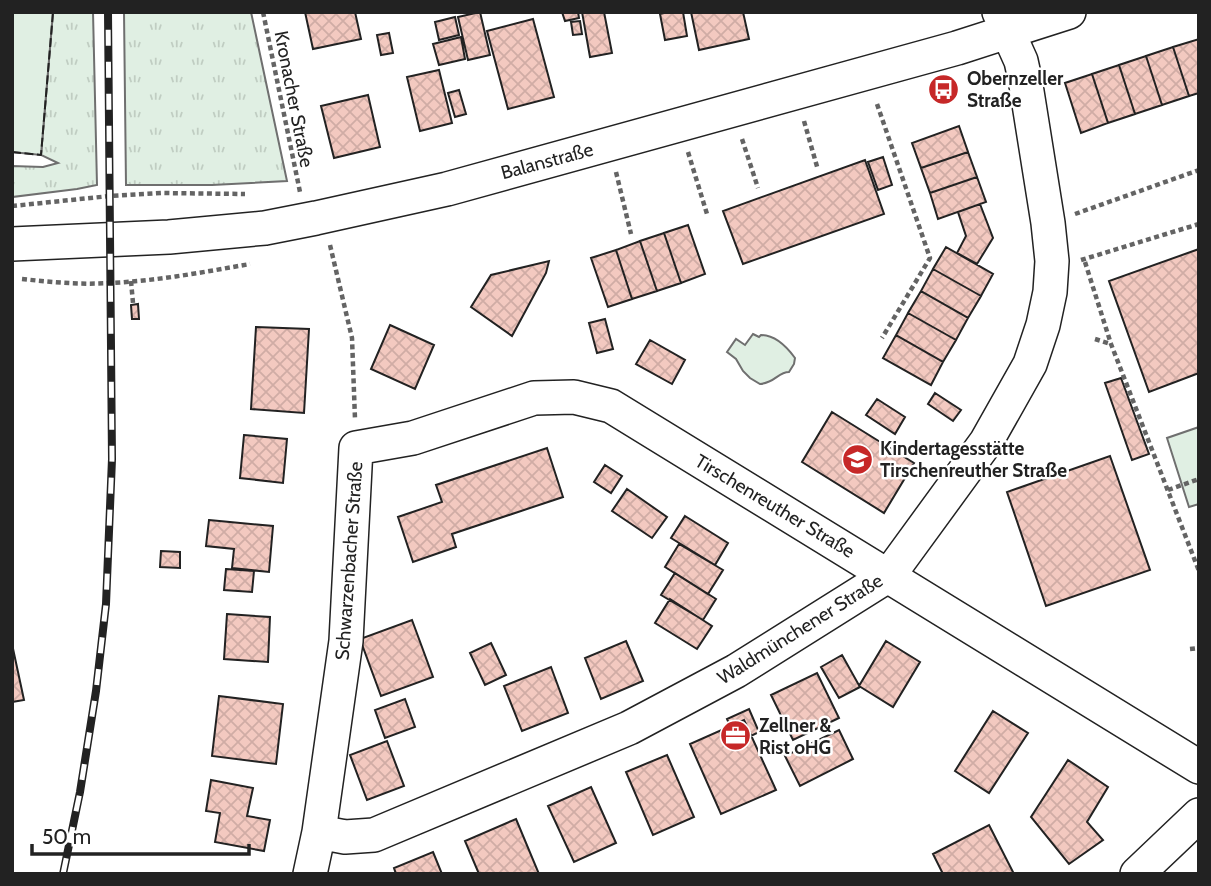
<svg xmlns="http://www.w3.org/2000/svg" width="1211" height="886" viewBox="0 0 1211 886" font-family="Cabin,sans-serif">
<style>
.grass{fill:url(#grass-tufts);stroke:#6f6f6f;stroke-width:2}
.green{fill:#e0efe3;stroke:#6f6f6f;stroke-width:2}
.building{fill:url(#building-cross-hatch);stroke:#222;stroke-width:2}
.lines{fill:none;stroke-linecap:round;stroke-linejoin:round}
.minor-casing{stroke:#222;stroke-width:36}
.path{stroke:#646464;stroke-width:4.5;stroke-dasharray:5 3.5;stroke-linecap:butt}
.minor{stroke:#fff;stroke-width:33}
.rail-casing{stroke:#222;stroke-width:8}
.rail{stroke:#fff;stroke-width:5;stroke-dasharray:16;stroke-linecap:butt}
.fence{stroke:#222;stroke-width:2;stroke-dasharray:9 3.5;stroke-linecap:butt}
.labels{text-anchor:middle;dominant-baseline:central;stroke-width:5;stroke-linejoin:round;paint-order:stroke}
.poi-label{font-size:19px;font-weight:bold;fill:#222;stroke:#fff;text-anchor:start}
.street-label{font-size:19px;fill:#222;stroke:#fff}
</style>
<defs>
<pattern id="grass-tufts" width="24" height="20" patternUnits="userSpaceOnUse" patternTransform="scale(1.75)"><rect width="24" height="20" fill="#e0efe3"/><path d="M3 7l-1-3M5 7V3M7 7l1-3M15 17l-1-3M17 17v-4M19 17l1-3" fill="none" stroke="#c0cdc2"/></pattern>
<pattern id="building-cross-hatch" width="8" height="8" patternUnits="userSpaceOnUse" patternTransform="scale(1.75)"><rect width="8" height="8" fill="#f3c9c0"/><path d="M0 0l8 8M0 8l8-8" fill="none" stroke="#d0aca5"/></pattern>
</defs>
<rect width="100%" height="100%" fill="#fff"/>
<path class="grass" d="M53 12H93L97 185 77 189 12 197V166L43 167 58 163 41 155Z
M124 12H251L287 181 212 185H126Z"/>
<path class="green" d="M12 12H53L41 155 12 152Z
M753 334 759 337 761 335C775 335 787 347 795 358L794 364 789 372C778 372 775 383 760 384L750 378 743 371 736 359 727 352 736 339 745 345Z
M1199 427V504L1189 507 1167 438Z"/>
<path class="building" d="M305 12H355L361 39 313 49Z
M480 12 490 55 468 60 458 17Z
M562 12H578L579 18 565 21Z
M582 12H604L612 53 590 57Z
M668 12H683L687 36 665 40 660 14Z
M691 12H743L749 39 699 50Z
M455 17 459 35 439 40 435 22Z
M533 19 554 97 508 109 487 31Z
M580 21 582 34 573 35 571 22Z
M389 33 393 53 381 55 377 35Z
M461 37 465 59 439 65 433 44Z
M1199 39V93L1189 96 1173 47Z
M1173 47 1189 96 1162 105 1146 56Z
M1146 56 1162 105 1135 114 1119 65Z
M1119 65 1135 114 1108 123 1092 74Z
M439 70 452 123 420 131 407 77Z
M1092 74 1108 123 1081 133 1065 83Z
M459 90 466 114 455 117 448 93Z
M368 95 380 147 334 158 321 106Z
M959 126 968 152 921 168 912 143Z
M968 152 977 177 930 193 921 168Z
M883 157 892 185 878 190 868 162Z
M865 160 884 214 743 264 723 211Z
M977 177 986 202 938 219 930 193Z
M980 204 993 238 977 264 957 253 966 236 958 212Z
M688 225 705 274 681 283 664 233Z
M664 233 681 283 657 291 640 241Z
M640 241 657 291 632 299 616 250Z
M946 247 993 274 981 296 933 269Z
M1199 249V373L1149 392 1109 281Z
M616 250 632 299 608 307 591 258Z
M549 261 546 273 512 336 471 307 491 275Z
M933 269 981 296 968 318 921 291Z
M921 291 968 318 956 340 908 313Z
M138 304 139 319H132L131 305Z
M908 313 956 340 943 362 896 335Z
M605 319 613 349 597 353 589 323Z
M390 325 434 345 415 389 371 369Z
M256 327 309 329 304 413 251 409Z
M896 335 943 362 931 385 883 358Z
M650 340 685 360 672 384 636 364Z
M1121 378 1149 454 1132 460 1105 383Z
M935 393 961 410 953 421 928 404Z
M877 399 905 417 895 434 866 415Z
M832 412 914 463 884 513 802 462Z
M244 435 287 439 283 483 240 478Z
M547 448 563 497 452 534 456 547 413 562 398 517 442 502 436 485Z
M1110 456 1150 570 1046 606 1007 492Z
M605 465 622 476 611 493 594 482Z
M627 489 667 517 652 538 612 511Z
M685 516 728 543 715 565 671 538Z
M209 520 273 526 269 572 232 568 234 549 206 546Z
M679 544 723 570 708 594 665 567Z
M161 551 180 552V568L160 567Z
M226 569 254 571 252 592 224 590Z
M675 573 716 599 703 620 661 595Z
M670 599 712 626 697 649 655 623Z
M227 614 270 617 268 662 224 659Z
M412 620 433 677 381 696 360 639Z
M626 641 643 681 601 699 585 658Z
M886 641 920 662 893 707 859 686Z
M491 643 506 675 485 685 470 653Z
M12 644 24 700 12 702Z
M842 655 860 687 839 698 821 667Z
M551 667 568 713 522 731 504 686Z
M817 673 839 718 793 740 771 695Z
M219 696 283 704 276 764 212 756Z
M405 699 415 727 385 738 375 710Z
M749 709 759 732 751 736 744 720 730 726 727 719Z
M993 711 1028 733 989 793 955 771Z
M744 720 776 790 721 814 690 744Z
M839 730 853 759 800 786 785 756Z
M387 741 404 786 367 800 350 755Z
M667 755 694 817 653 835 626 772Z
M1068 760 1108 787 1087 822 1103 840 1069 864 1031 817Z
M211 780 253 788 247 816 270 820 264 851 215 842 220 813 206 811Z
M591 787 616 843 574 862 548 806Z
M516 819 539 874H479L465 841Z
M989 825 1014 874H943L933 854Z
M433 852 442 874H396L394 868Z"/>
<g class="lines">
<defs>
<path id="minor" d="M12 244 169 237 265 228 316 218 447 189 957 48 1069 12
M319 832 345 837 374 835 629 728 736 671 889 575 986 442 1030 364 1043 325 1050 292 1052 261 1048 223 1025 79 1021 61 999 12
M310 874 319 832 346 641 356 448 413 438 534 398 574 397 611 406 1199 767
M1137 874 1199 815"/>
</defs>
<use href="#minor" class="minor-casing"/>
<path class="path" d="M263 12 300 192
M877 104 930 258 882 338
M804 121 818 170
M742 139 758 188
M688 152 707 214
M616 172 631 234
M12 206 110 196 161 193 245 194
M1075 214 1199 170
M330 245 352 338 355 419
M1081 260 1199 224
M1085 262 1111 344 1199 571
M22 279C51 282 80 285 110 283 157 281 204 272 250 264
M131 281 133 303
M1095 339 1111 344
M1168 490 1199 479
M1190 649 1199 648"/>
<use href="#minor" class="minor"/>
<defs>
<path id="rail" d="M63 874 80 792 96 691 106 604 112 459 108 12"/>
</defs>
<use href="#rail" class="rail-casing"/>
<use href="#rail" class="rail"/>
<path class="fence" d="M12 152 41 155 53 12"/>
</g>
<defs>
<symbol id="bus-disc" viewBox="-11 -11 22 22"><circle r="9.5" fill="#c62828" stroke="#fff"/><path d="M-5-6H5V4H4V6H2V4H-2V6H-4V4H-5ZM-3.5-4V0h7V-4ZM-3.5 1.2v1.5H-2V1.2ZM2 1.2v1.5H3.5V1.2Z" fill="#fff"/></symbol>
<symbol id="school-disc" viewBox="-11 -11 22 22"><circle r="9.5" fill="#c62828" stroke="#fff"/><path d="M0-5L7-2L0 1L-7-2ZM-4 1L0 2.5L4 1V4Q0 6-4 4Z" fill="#fff"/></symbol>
<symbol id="office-disc" viewBox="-11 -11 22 22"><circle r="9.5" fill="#c62828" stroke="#fff"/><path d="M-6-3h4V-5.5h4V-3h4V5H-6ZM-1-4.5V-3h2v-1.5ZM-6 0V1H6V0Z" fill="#fff"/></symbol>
</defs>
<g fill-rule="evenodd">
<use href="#bus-disc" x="926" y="72" width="35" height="35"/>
<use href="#school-disc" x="840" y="442" width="35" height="35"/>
<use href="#office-disc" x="718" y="718" width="35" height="35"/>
</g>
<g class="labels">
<g class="poi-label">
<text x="967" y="78">Obernzeller<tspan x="967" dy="22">Straße</tspan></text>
<text x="880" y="448">Kindertagesstätte<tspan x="880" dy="22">Tirschenreuther Straße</tspan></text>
<text x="759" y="725">Zellner &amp;<tspan x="759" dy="22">Rist oHG</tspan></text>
</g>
<g class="street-label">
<text transform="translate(294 99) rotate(79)">Kronacher Straße</text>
<text transform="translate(547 161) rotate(-15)">Balanstraße</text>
<text transform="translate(775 506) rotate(31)">Tirschenreuther Straße</text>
<text transform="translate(349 561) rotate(-86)">Schwarzenbacher Straße</text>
<text transform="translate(800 629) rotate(-32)">Waldmünchener Straße</text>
</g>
</g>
<rect width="1211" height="886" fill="none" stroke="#222222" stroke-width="28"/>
<path d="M32 844v10h217v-10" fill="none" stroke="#222222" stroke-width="3.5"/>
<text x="42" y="844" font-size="21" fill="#222222" stroke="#ffffff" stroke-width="5" paint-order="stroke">50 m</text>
</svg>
